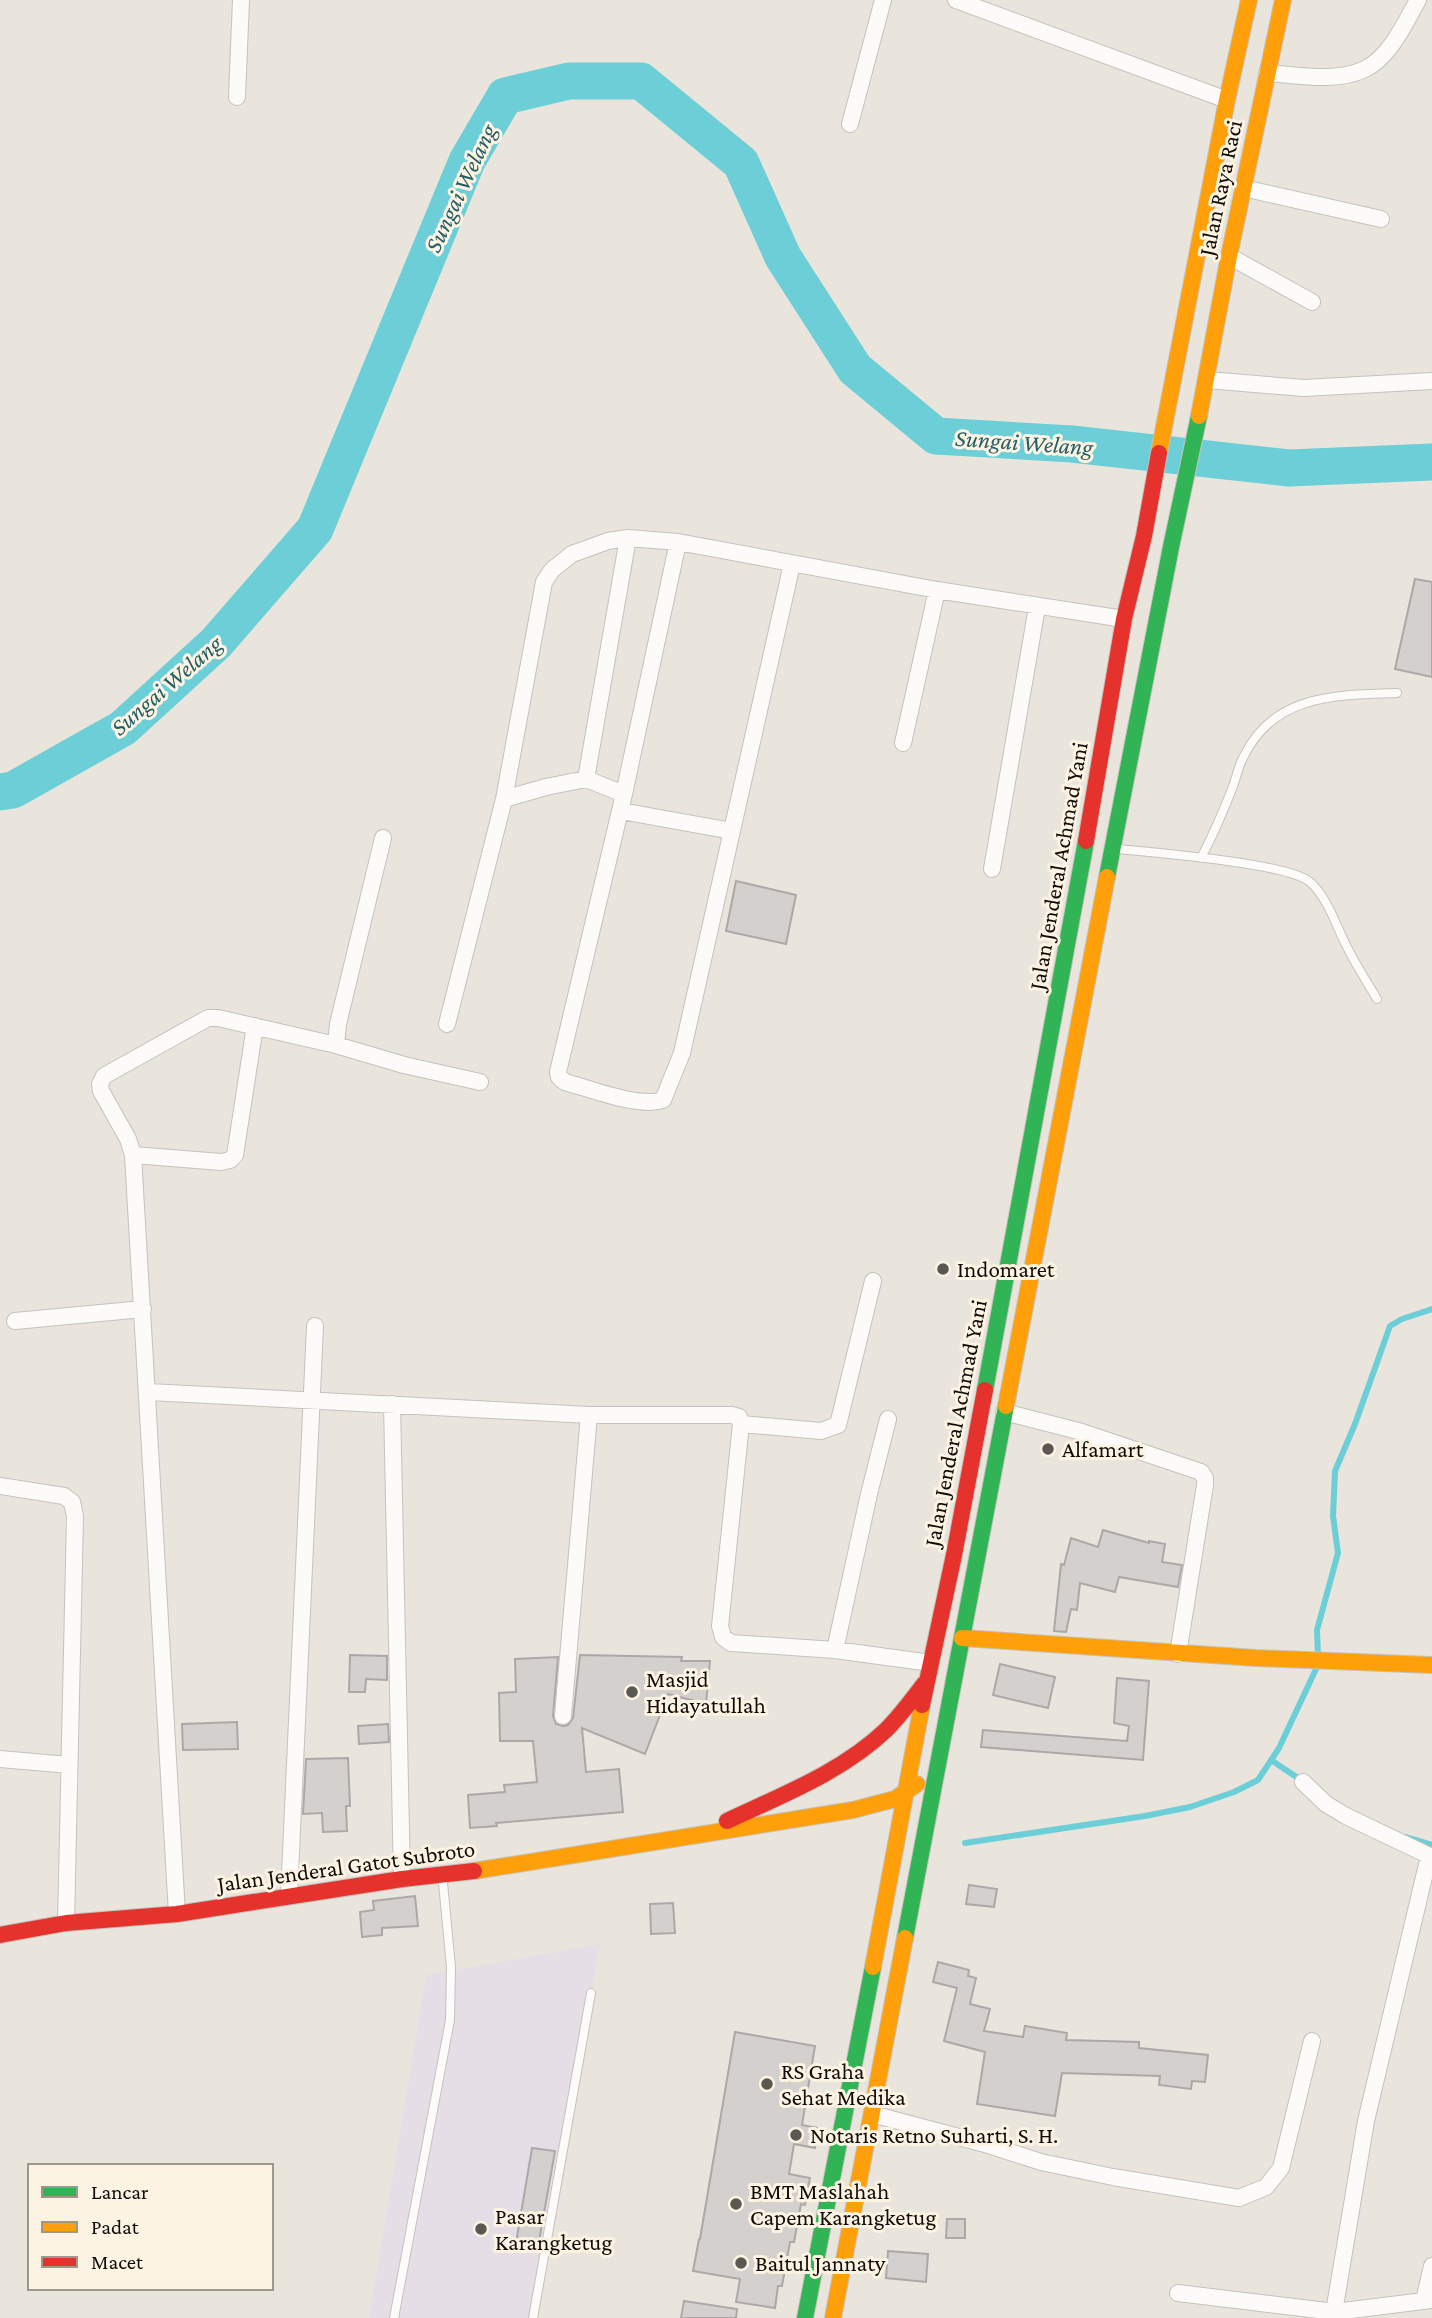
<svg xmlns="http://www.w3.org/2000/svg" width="1432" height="2318" viewBox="0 0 1432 2318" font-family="'Crimson Pro',serif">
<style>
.commercial{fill:#e5dee6}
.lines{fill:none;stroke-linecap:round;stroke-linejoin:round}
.stream{stroke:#6ccfd8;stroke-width:6}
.river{stroke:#6ccfd8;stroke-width:37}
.building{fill:#d4d0ce;stroke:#ada8a7;stroke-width:2}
.lane-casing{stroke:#c5c2bb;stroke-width:10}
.street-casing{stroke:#c5c2bb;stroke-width:18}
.fast-casing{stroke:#c5c2bb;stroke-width:18}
.slow-casing{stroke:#c5c2bb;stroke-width:18}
.jam-casing{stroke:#c5c2bb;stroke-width:18}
.lane{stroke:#fcfbfa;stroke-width:8}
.street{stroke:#fcfbfa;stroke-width:16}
.fast{stroke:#30b455;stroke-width:16}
.slow{stroke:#ff9f0a;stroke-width:16}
.jam{stroke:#e5322d;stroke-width:16}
.poi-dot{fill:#5b5852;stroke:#fdf3e3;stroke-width:2.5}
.labels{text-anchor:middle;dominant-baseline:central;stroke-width:6;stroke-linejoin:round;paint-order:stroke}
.street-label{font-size:23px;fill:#0f0c07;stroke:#fdf3e3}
.poi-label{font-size:23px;fill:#0f0c07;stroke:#fdf3e3;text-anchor:start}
.water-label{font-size:24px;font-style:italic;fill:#255d64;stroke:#fdf3e3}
</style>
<rect width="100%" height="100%" fill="#e9e5dc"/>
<path class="commercial" d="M600 1944 533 2318H369L426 1975Z"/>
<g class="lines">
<path class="stream" d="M1318 1656 1317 1630 1338 1553 1333 1516 1335 1471 1355 1424 1390 1326 1402 1319 1432 1309
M1271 1760 1301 1780
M1406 1837 1432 1845
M965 1843 1145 1816 1190 1807 1234 1792 1258 1780 1279 1748 1317 1667"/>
<path class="river" d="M0 792 13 790 123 728 216 643 315 529 467 161 505 96 569 81H641L741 163 783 257 855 369 936 436 1072 444 1289 468 1432 462"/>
</g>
<path class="building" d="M1415 579 1432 582V677L1395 669Z
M736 881 796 895 786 944 726 931Z
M1103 1530 1149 1543V1541L1165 1544 1162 1562 1182 1565 1178 1587 1119 1577 1115 1592 1080 1583 1077 1610 1071 1609 1066 1632 1054 1631 1061 1564 1064 1565 1071 1538 1098 1547Z
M350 1655 387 1656V1680L366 1679 365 1692H349Z
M580 1655 682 1657 681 1661H710L706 1704 668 1694 645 1754 582 1728 586 1772 619 1769 623 1812 496 1823 497 1826 470 1828 468 1795 505 1792 504 1785 537 1782 533 1741H500L499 1693 516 1692 515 1659 558 1657 553 1716 556 1724 563 1726 568 1725 573 1718Z
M1000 1664 1055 1677 1048 1708 993 1695Z
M1117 1678 1149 1681 1143 1760 981 1747 983 1730 1127 1741 1129 1726 1114 1723Z
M237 1722 238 1749 183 1750 182 1724Z
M388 1724 389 1742 359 1744 358 1726Z
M348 1758 350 1806H346L347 1831 323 1832 322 1813 303 1814 306 1759Z
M969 1885 997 1889 994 1907 966 1904Z
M415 1896 418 1926 382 1928V1935L362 1937 360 1912 374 1910 373 1901Z
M673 1903 675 1933 651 1934 650 1904Z
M938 1962 969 1970 968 1976 976 1978 970 2004 990 2009 984 2031 1023 2037 1025 2026 1067 2033 1066 2040 1139 2042V2048L1208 2055 1205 2082 1192 2081 1191 2089 1159 2085 1160 2076 1062 2073 1055 2116 977 2104 985 2052 944 2041 957 1988 933 1982Z
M735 2032 815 2046 802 2125 818 2128 815 2148 794 2144 789 2174 810 2178 805 2205 801 2204 794 2242H790L782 2286H778L775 2308 736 2302 740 2279 693 2271 699 2239H700Z
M532 2148 555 2151 538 2247 516 2243Z
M947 2219H965V2238H946Z
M888 2251 928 2254 926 2282 886 2278Z
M684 2301 737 2309 736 2318H681Z"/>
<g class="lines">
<defs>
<path id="lane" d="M1119 849C1154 853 1288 863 1310 882 1328 898 1336 926 1347 947 1356 965 1367 982 1377 999
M1201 858C1213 835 1223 812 1232 789 1236 779 1238 767 1243 758 1273 694 1336 695 1397 693
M394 2318 450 2020 451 1967 443 1883
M533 2318 591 1993"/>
<path id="street" d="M956 0 1227 100
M1267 73C1298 75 1336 83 1365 69 1390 57 1405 23 1418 0
M237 97 241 0
M850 124 883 0
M1243 188 1381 219
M1229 256 1312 302
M1207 380 1304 388 1432 381
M903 743 937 590
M586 779 628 538
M624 794 678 542
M504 799 546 787 586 779 624 794 558 1072 559 1077 565 1082C591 1089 638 1108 663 1100L682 1053 792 564
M621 811 732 831
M992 869 1037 607
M447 1024 504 799 544 582 552 570 572 554 608 541 628 538 678 542 937 590 1124 619
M336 1045 404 1065 480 1082
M133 1155 221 1162 230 1160 235 1155 255 1026
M15 1321 143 1309
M149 1392 589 1415H732L739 1417 741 1424 720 1626 723 1637 731 1643 835 1650 931 1663
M392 1404 402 1879
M1004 1412 1082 1432 1201 1472 1205 1478V1485L1178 1654
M741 1424 821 1431 838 1425 873 1281
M0 1486 64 1496 72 1502 75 1516 66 1923
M835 1650 869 1494 888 1419
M563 1716 589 1415
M0 1759 69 1765
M1303 1782 1326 1804 1346 1816 1432 1857
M289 1896 315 1326
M177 1914 133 1155 128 1139 101 1091 100 1084 104 1076 208 1018H218L336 1045 338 1024 383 838
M872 2114 985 2144 1041 2162 1113 2177 1239 2198 1266 2187 1281 2168 1312 2041
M1178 2293 1335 2312 1432 2300
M1424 2300 1432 2266
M1333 2318 1366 2121 1429 1856"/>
<path id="fast" d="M1107 877 1171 547 1199 416
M985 1390 1086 841
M905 1938 1006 1406
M805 2318 873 1967"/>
<path id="slow" d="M1199 416 1229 256 1283 0
M1159 453 1227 100 1249 0
M1006 1406 1107 877
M962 1638 1256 1658 1432 1665
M474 1871 853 1810 895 1799 917 1784
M873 1967 922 1705
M833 2318 905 1938"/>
<path id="jam" d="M1086 841 1124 619 1144 536 1159 453
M922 1705 954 1555 985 1390
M727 1821C782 1795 842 1772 886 1730 900 1716 912 1700 924 1684
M0 1935 66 1923 177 1914 402 1879 474 1871"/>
</defs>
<use href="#lane" class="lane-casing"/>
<use href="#street" class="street-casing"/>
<use href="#fast" class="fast-casing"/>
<use href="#slow" class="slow-casing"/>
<use href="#jam" class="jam-casing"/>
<use href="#lane" class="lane"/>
<use href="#street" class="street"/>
<use href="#fast" class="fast"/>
<use href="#slow" class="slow"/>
<use href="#jam" class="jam"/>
</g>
<g class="poi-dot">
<circle cx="943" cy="1269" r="7"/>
<circle cx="1048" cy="1449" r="7"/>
<circle cx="632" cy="1692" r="7"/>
<circle cx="767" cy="2084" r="7"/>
<circle cx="796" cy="2135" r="7"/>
<circle cx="736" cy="2204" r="7"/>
<circle cx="481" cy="2229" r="7"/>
<circle cx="741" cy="2263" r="7"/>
</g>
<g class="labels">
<g class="street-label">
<text transform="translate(1220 188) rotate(-78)">Jalan Raya Raci</text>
<text transform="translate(1058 866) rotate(-80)">Jalan Jenderal Achmad Yani</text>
<text transform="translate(955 1423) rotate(-79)">Jalan Jenderal Achmad Yani</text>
<text transform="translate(346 1866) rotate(-8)">Jalan Jenderal Gatot Subroto</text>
</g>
<g class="poi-label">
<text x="957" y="1269">Indomaret</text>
<text x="1062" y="1449">Alfamart</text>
<text x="646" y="1679">Masjid<tspan x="646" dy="26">Hidayatullah</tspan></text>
<text x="781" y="2071">RS Graha<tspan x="781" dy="26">Sehat Medika</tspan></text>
<text x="810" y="2135">Notaris Retno Suharti, S. H.</text>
<text x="750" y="2191">BMT Maslahah<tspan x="750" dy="26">Capem Karangketug</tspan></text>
<text x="495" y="2216">Pasar<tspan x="495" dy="26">Karangketug</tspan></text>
<text x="755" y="2263">Baitul Jannaty</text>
</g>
<g class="water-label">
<text transform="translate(460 188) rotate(-65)">Sungai Welang</text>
<text transform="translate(1024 442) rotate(4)">Sungai Welang</text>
<text transform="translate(166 685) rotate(-41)">Sungai Welang</text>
</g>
</g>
<rect x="28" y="2164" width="245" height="126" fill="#fdf3e3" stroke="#9e978b" stroke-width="2"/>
<rect x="42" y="2187" width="35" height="10" fill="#30b455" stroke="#9e978b" stroke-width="2"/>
<text x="91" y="2199" font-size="21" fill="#0f0c07">Lancar</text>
<rect x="42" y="2222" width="35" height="10" fill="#ff9f0a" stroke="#9e978b" stroke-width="2"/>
<text x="91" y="2234" font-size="21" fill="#0f0c07">Padat</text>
<rect x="42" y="2257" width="35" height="10" fill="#e5322d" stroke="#9e978b" stroke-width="2"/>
<text x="91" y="2269" font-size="21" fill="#0f0c07">Macet</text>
</svg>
